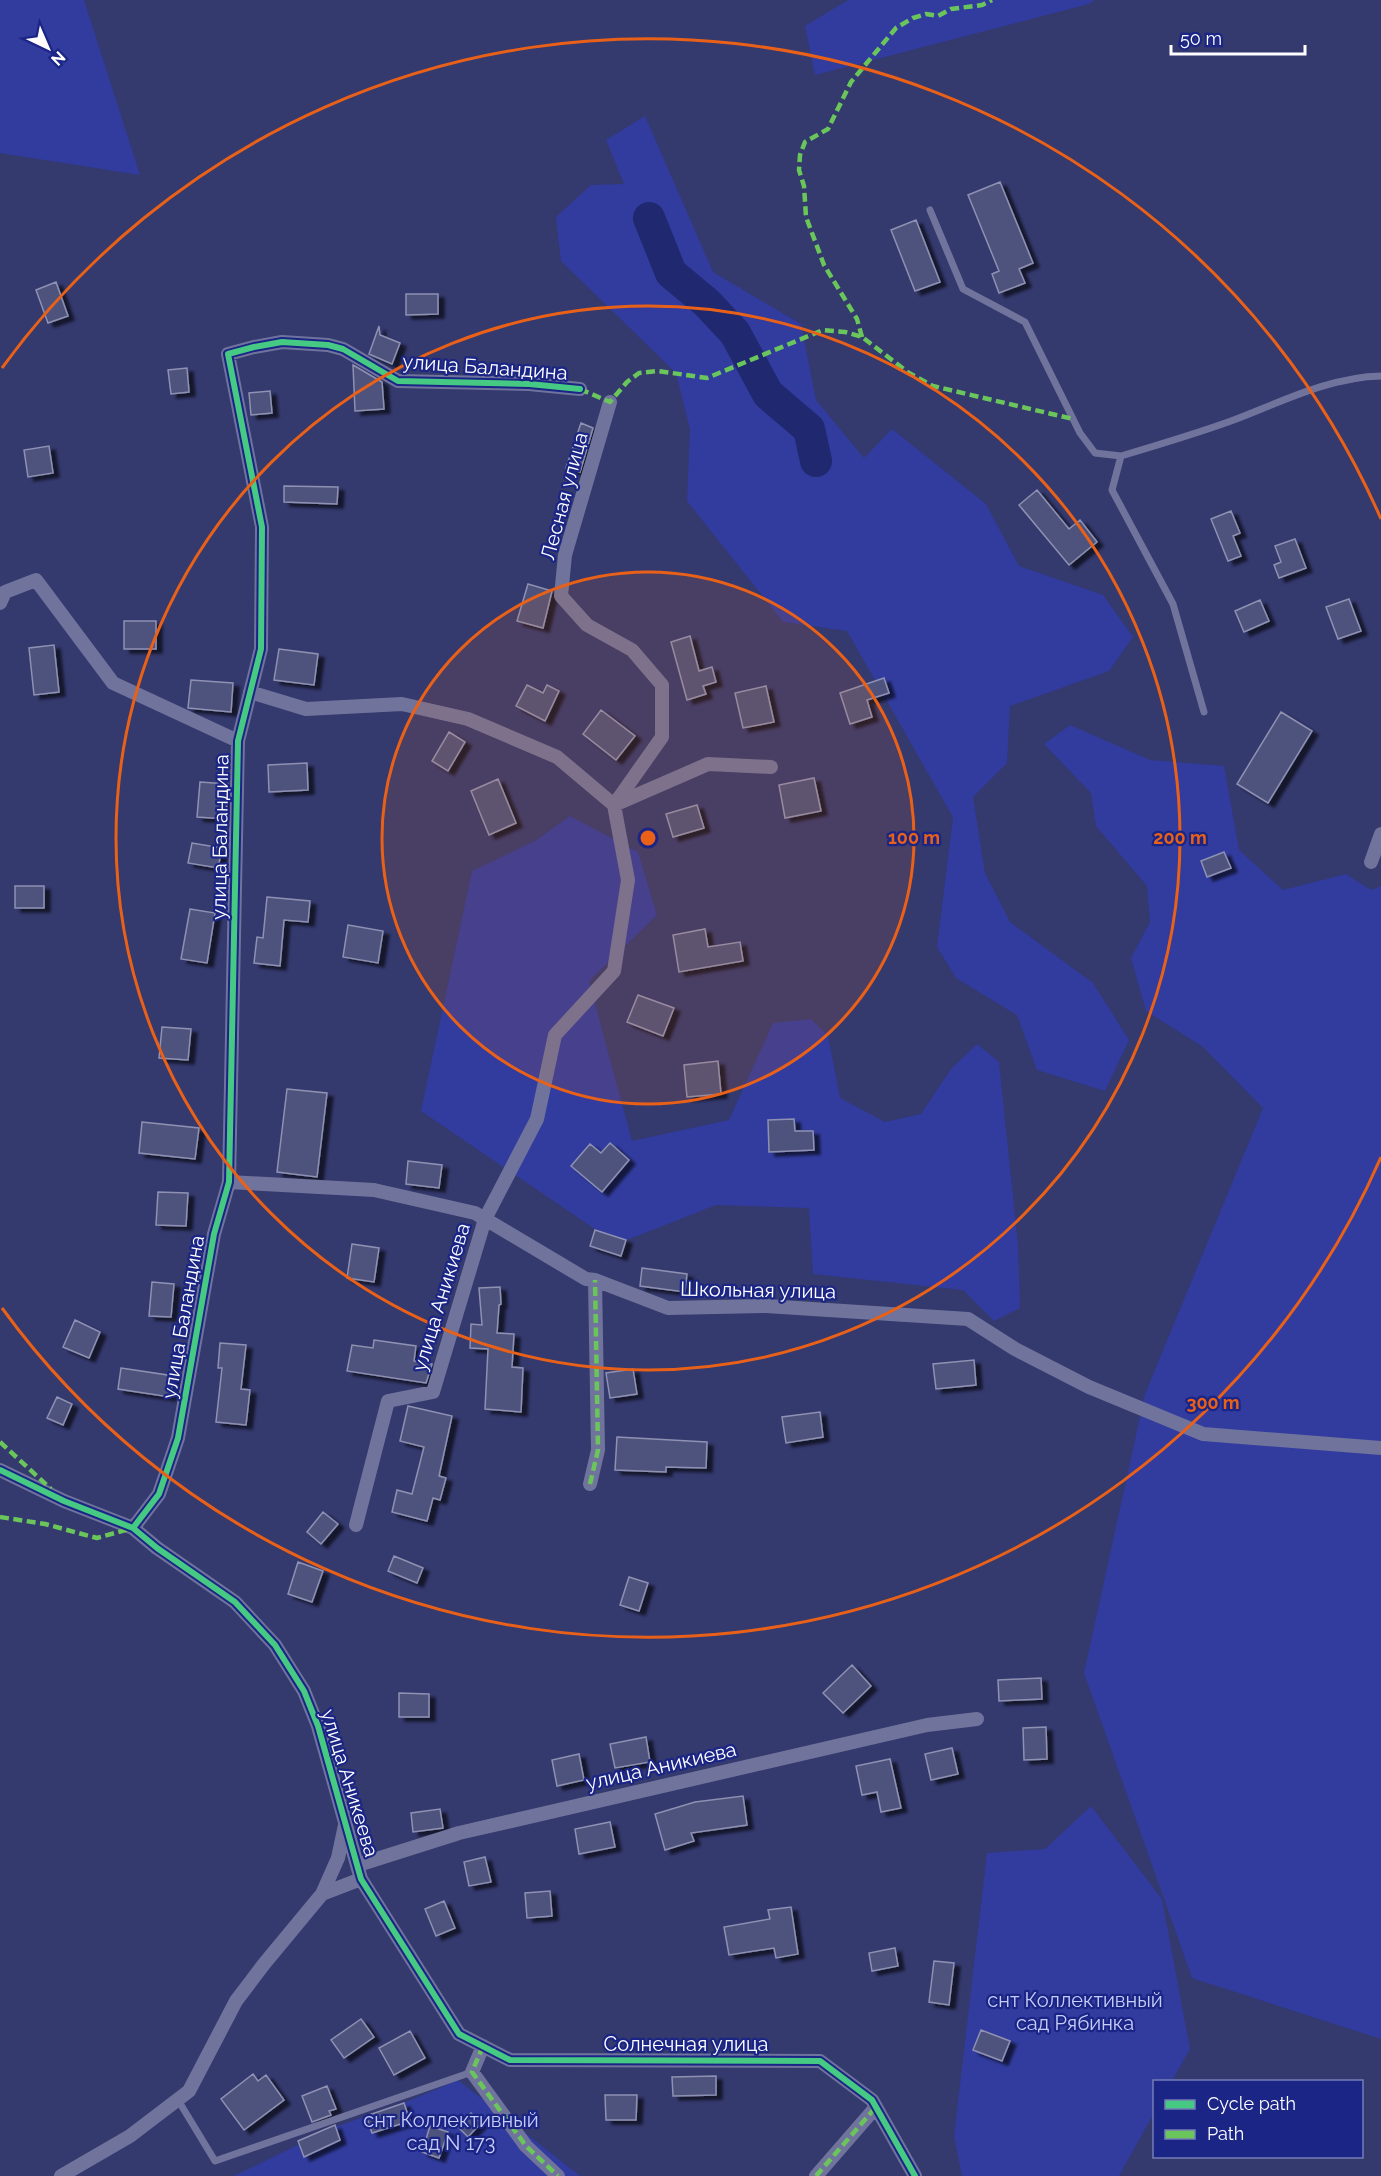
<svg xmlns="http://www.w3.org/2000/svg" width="1381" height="2176" viewBox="0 0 1381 2176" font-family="Raleway,sans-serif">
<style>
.green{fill:#313c9e}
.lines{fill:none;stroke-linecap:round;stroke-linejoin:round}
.river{stroke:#20286f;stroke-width:32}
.building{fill:#4e527d;stroke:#8e91b2;stroke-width:1.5;filter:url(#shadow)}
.service{stroke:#70749c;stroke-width:7}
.minor{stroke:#70749c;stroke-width:14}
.quiet{stroke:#6ac65a;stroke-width:4.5;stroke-dasharray:9 4.5;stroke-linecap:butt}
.cycleway-casing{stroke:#1b2586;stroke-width:10}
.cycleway{stroke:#46c982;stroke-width:6}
.ring{fill:none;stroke:#e96118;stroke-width:3}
.labels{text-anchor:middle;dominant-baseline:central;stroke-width:4.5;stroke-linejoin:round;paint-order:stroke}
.street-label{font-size:20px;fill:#fff;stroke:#1b2586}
.park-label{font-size:20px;fill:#c7cdf9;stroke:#1b2586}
.centre{fill:#e96118;stroke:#1b2586;stroke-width:3}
.ring-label{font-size:18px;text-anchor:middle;font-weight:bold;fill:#e96118;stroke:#1b2586;stroke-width:4.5;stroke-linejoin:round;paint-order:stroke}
</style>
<defs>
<filter id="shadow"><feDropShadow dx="6" dy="4" stdDeviation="1.5" flood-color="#0009"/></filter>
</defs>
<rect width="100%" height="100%" fill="#34396e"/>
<path class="green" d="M0 0H84L140 175 0 153Z
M848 0H1094L1089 4 815 75 805 26Z
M645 116 713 272 801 324 816 400 864 458 892 429 986 504 1019 566 1103 595 1133 637 1109 671 1010 706 1007 763 973 797 985 873 1010 922 1093 983 1129 1040 1105 1091 1037 1070 1017 1015 956 978 937 947 953 817 847 631 783 622 687 501 690 429 676 373 561 261 556 217 591 185 624 184 606 140Z
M1070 725 1150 760 1224 766 1239 850 1283 890 1346 874 1371 890 1381 886V2039L1192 1978 1084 1673 1145 1394 1263 1108 1203 1047 1146 1011 1131 958 1150 922 1147 886 1096 826 1091 793 1044 744Z
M570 816 638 852 657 915 589 981 632 1141 729 1120 773 1023 811 1019 828 1036 840 1098 885 1122 921 1114 951 1069 977 1044 999 1062 1018 1245 1020 1308 994 1321 963 1290 813 1274 809 1208 716 1205 617 1244 421 1111 472 871 535 841Z
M1091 1806 1162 1899 1190 2049 1172 2081 1154 2082V2113L1119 2176H962L954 2136 987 1853 1045 1849Z
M458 2080 580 2176H234L335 2127 404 2103Z"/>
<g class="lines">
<path class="river" d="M649 218 671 273 707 303 735 333 768 394 809 429 816 461"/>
</g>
<path class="building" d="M1000 182 1033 263 1019 269 1025 283 999 293 992 274 999 271 968 195Z
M916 220 940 282 915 291 891 230Z
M56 282 68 316 48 323 36 290Z
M406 294H438V314L406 315Z
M379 326 380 335 400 343 392 364 369 354Z
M353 365 382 382 384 409 355 411Z
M187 368 189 392 171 394 168 370Z
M270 391 272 413 251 415 249 393Z
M581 423 593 428 580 472 566 468Z
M49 446 53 473 28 477 24 450Z
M284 486 338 487 337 504 284 502Z
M1037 490 1069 529 1080 520 1097 542 1069 565 1019 505Z
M1231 511 1240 533 1233 536 1241 556 1228 561 1211 519Z
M1295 539 1306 568 1279 578 1274 565 1281 562 1275 546Z
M528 584 552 591 543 628 517 621Z
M1349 599 1361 631 1338 639 1326 607Z
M1260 600 1269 621 1244 632 1235 611Z
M124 621H156V649H124Z
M690 636 699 671 712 667 716 682 703 686 706 694 687 700 671 642Z
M54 645 59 692 34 695 29 648Z
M279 649 318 654 314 685 274 680Z
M884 678 889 693 867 700 872 717 850 724 840 693Z
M191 680 233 683 231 712 188 708Z
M527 685 543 693 547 685 559 691 545 721 516 706Z
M766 686 774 722 743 728 735 693Z
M601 710 635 736 616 760 583 734Z
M1281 712 1312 731 1268 803 1237 784Z
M449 732 465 742 448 771 432 761Z
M307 763 308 790 269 792 268 765Z
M814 778 821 811 785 818 779 785Z
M498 779 516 823 489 835 471 791Z
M200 782 228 784 226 819 197 817Z
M697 805 704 828 673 837 666 814Z
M192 843 222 848 218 868 188 863Z
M1224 852 1231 868 1207 877 1201 861Z
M15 886H44V908H15Z
M267 897 310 901 308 922 284 920 280 966 254 963 257 937 263 938Z
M190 909 215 913 207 963 181 959Z
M348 925 383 931 378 963 343 957Z
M705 929 708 947 740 942 743 961 679 972 673 935Z
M638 995 674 1008 663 1036 627 1022Z
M162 1027 191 1029 188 1060 159 1058Z
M718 1061 721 1094 687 1097 684 1065Z
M287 1089 327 1093 317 1177 277 1172Z
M794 1119 795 1131H813L814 1150 769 1152 768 1120Z
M142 1122 199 1128 195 1159 139 1153Z
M610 1143 629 1160 602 1192 571 1166 590 1144 601 1153Z
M408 1161 442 1165 439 1188 406 1184Z
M158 1192 188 1193 186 1226 156 1225Z
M595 1230 626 1240 621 1256 590 1246Z
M352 1244 379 1248 374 1282 347 1278Z
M642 1268 687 1274 685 1292 640 1286Z
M152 1282 174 1284 171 1317 149 1316Z
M500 1287 501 1304 499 1305 497 1333 514 1334 512 1367 523 1368 521 1412 485 1409 488 1349 470 1348 471 1324 482 1325 479 1288Z
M75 1320 100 1332 89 1358 63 1347Z
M374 1340 416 1346 414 1361 432 1364 426 1383 347 1371 352 1345 373 1348Z
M220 1343 246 1345 241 1389 250 1390 246 1425 216 1422 222 1368H218Z
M974 1360 976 1385 936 1389 933 1364Z
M121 1368 174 1376 170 1397 118 1389Z
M633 1369 637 1394 610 1398 606 1373Z
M57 1397 72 1404 63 1425 47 1418Z
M408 1406 452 1416 439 1476 446 1478 440 1500 433 1498 427 1521 392 1512 397 1490 412 1494 424 1447 400 1441Z
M820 1412 823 1437 786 1443 782 1417Z
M617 1437 707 1442 706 1468 666 1467V1472L615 1470Z
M323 1512 338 1524 321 1544 307 1532Z
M394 1556 423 1568 417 1583 388 1571Z
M298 1562 323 1571 312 1602 288 1594Z
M629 1577 648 1583 639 1611 620 1605Z
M852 1665 871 1686 843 1713 823 1693Z
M1041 1678 1042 1699 999 1701 998 1680Z
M399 1693 429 1694V1717H399Z
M1046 1727 1047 1759 1024 1760 1023 1728Z
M646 1737 650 1762 615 1768 610 1744Z
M952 1748 958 1774 931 1780 925 1754Z
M579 1754 584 1780 557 1786 552 1760Z
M890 1759 901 1808 881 1812 877 1792 862 1795 856 1766Z
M743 1796 747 1825 691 1833 694 1841 665 1850 655 1814 695 1802Z
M440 1809 443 1828 413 1832 411 1813Z
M610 1822 615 1847 579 1854 575 1829Z
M485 1857 491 1882 469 1886 464 1862Z
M550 1891 552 1916 527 1918 525 1893Z
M444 1901 455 1928 436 1936 425 1909Z
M791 1907 798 1954 776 1958 774 1948 729 1955 724 1927 770 1919 768 1910Z
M895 1948 898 1966 872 1971 869 1953Z
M934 1961 954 1963 949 2005 929 2002Z
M361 2019 374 2037 344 2058 331 2040Z
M981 2030 1010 2041 1002 2061 973 2050Z
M410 2031 425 2058 394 2075 379 2048Z
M253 2074 258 2081 266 2075 284 2100 244 2130 221 2099Z
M716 2076V2095L673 2096 672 2077Z
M327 2086 336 2109 329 2111 331 2115 312 2122 302 2096Z
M605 2095H637L636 2120H606Z
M404 2103 410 2121 372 2133 366 2116Z
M471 2113 481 2123 468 2137 458 2127Z
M335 2125 340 2140 304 2157 298 2141Z
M430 2126 448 2132 439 2158 422 2152Z"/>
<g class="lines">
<path class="service" d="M930 210 963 289 1025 322 1080 433 1095 453 1121 456
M1204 712 1173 604 1112 490 1121 456C1158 445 1195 434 1231 421 1279 403 1329 377 1381 376
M178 2100 215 2161 472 2072"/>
<path class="minor" d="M0 603 5 592 36 580 113 683 238 741
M250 692 306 709 402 704 468 719 557 757 614 805 708 764 771 767
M1371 862 1381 834
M229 1182 374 1190 475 1213 586 1279 595 1280 668 1308 766 1306 968 1319 1015 1349 1089 1387 1203 1434 1381 1448
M0 1470 64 1501 133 1528 157 1548 235 1602 275 1645 304 1691 318 1726 361 1879 459 2034 510 2060 820 2061 872 2100 915 2176
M590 1484 598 1450 595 1280
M356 1525 388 1401 433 1392 485 1219 537 1119 555 1035 614 971 628 880 614 805 662 737V685L632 650 587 625 561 596 565 555 610 402
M133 1528 159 1494 178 1438 214 1234 229 1182 238 741 261 649 262 527 228 354 254 347 282 342 328 345 343 349 398 381 529 384 580 389
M358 1865 459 1833 927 1725 977 1719
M322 1894 338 1858 345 1825
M483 2046 472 2072 526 2146 558 2176
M61 2176 130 2136 189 2091 236 2001 264 1964 322 1894 361 1879
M816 2176 876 2107"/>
<path class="quiet" d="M862 337 857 319 824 265 806 217 804 186 799 170 800 155 805 142 828 129 851 82 896 28 913 18 926 14 938 16 951 9 982 5 992 0
M580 389 610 402 627 382 639 373 658 371 707 378 823 330 845 332 862 337 909 373 933 386 1073 419
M0 1442 51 1489
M590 1484 598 1450 595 1280
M0 1517 45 1524 97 1538 133 1528
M483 2046 472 2072 526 2146 558 2176
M816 2176 876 2107"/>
<defs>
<path id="cycleway" d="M0 1470 64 1501 133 1528 157 1548 235 1602 275 1645 304 1691 318 1726 361 1879 459 2034 510 2060 820 2061 872 2100 915 2176
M133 1528 159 1494 178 1438 214 1234 229 1182 238 741 261 649 262 527 228 354 254 347 282 342 328 345 343 349 398 381 529 384 580 389"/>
</defs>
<use href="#cycleway" class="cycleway-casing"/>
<use href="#cycleway" class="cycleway"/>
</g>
<circle cx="648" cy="838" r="266" fill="#e96118" fill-opacity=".12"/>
<g class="ring">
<circle cx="648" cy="838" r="266"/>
<circle cx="648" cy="838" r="532"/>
<path d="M1381 1157A799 799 0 0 1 2 1308M2 368A799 799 0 0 1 1381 519"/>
</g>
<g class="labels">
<g class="street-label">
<text transform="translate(485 367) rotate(4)">улица Баландина</text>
<text transform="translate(564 496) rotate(-75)">Лесная улица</text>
<text transform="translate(220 837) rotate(-89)">улица Баландина</text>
<text transform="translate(758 1290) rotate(1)">Школьная улица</text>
<text transform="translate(441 1297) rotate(-73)">улица Аникиева</text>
<text transform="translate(183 1317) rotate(-80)">улица Баландина</text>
<text transform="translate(661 1766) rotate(-13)">улица Аникиева</text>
<text transform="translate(350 1783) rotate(73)">улица Аникеева</text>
<text x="686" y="2044">Солнечная улица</text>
</g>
<g class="park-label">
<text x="1075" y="2000">снт Коллективный<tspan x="1075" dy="23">сад Рябинка</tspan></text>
<text x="451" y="2120">снт Коллективный<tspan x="451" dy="23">сад N 173</tspan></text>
</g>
</g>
<circle cx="648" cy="838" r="9" class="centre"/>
<g class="ring-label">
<text x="914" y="844">100 m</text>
<text x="1180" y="844">200 m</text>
<text x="1213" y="1409">300 m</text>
</g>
<rect x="1153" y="2080" width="210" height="78" fill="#1b2586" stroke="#767cb6" stroke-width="1.5"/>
<rect x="1165" y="2100" width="30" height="9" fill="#46c982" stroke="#767cb6" stroke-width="1.5"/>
<text x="1207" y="2110" font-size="18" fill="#ffffff">Cycle path</text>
<rect x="1165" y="2130" width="30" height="9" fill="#6ac65a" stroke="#767cb6" stroke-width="1.5"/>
<text x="1207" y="2140" font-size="18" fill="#ffffff">Path</text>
<g transform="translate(48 48) rotate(136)" stroke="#1b2586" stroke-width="4.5" paint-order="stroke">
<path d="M0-4.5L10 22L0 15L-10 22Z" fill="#ffffff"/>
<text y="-9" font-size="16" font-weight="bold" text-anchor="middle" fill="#ffffff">N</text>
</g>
<path d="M1171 45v9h134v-9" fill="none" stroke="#ffffff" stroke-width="3"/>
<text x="1180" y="45" font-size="18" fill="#ffffff" stroke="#1b2586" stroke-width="4.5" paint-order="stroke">50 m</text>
</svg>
